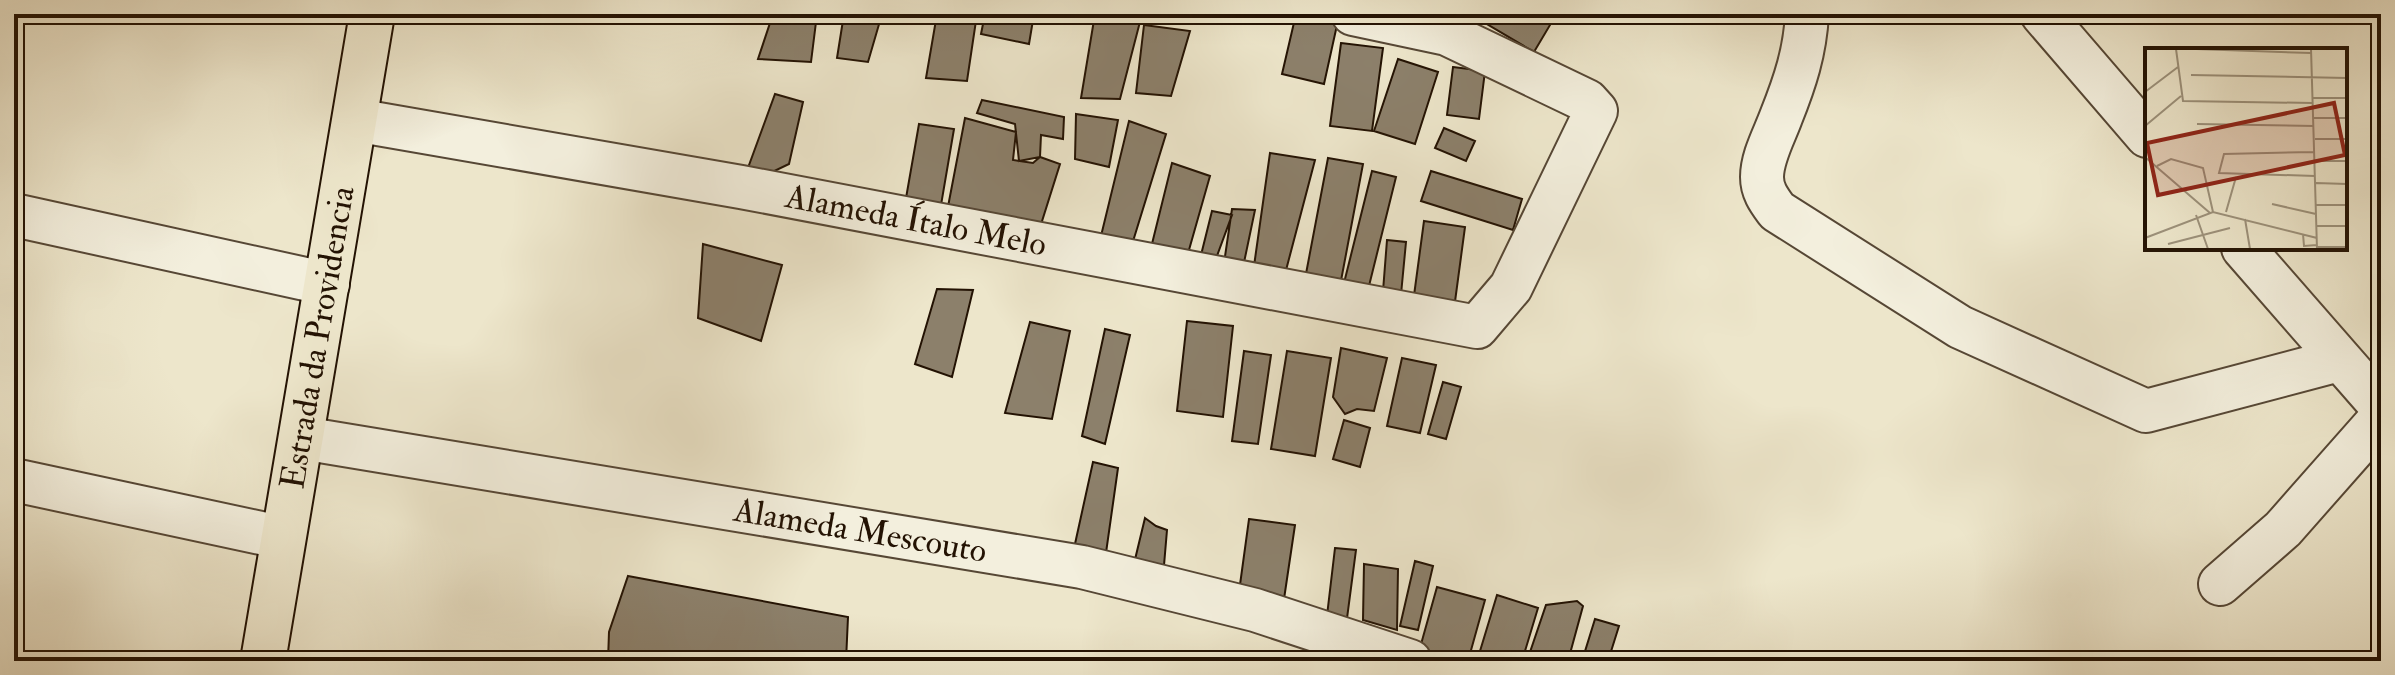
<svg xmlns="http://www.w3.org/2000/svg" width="2395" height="675" viewBox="0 0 2395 675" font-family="'IM FELL Double Pica',serif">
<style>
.building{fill:#8c806b;stroke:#231203;stroke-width:2}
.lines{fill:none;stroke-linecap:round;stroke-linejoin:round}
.minor-casing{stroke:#564735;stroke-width:46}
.major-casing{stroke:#231203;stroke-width:48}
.minor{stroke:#f3efdd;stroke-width:42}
.major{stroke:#ede6cb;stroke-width:44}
.labels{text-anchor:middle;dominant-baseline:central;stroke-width:6;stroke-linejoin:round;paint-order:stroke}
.street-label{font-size:34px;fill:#231203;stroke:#f3efdd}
.inset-road{fill:none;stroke:#9c917b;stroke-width:2}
.view{fill:#8f2418;fill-opacity:0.15;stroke:#8f2418;stroke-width:4}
.inset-edge{fill:none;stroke:#231203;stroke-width:4}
</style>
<rect width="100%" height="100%" fill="#ede6cb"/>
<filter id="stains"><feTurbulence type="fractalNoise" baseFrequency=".0025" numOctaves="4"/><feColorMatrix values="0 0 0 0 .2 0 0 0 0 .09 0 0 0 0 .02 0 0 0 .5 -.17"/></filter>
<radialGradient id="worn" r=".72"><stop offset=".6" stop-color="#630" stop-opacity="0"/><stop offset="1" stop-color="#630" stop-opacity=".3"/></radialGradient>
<path class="building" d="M773 14H817L811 62 758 59Z
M844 14H882L868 62 837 58Z
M937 14H977L967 81 926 78Z
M985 14H1034L1029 44 981 34Z
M1095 14H1142L1120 99 1081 98Z
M1296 14 1339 16 1324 84 1282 74Z
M1470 14H1542L1553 20 1534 52Z
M1144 25 1190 31 1171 96 1136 93Z
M1341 43 1383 48 1372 131 1330 126Z
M1398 59 1438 72 1415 144 1374 131Z
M1453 67 1485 71 1479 119 1447 115Z
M775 94 803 102 789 164 741 187Z
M982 100 1064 117 1063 139 1041 135 1040 157 1019 161 1015 124 977 113Z
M1076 114 1118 120 1109 167 1075 159Z
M965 118 1016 132 1013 160 1033 163 1040 157 1060 164 1037 237 946 217Z
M1129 121 1166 134 1130 251 1100 240Z
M919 124 954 129 940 211 906 198Z
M1444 128 1475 141 1466 161 1435 148Z
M1270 153 1315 160 1285 274 1254 266Z
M1328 158 1363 164 1340 286 1305 279Z
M1172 163 1210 176 1185 264 1149 256Z
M1372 171 1396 177 1365 302 1341 295Z
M1431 171 1522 199 1513 230 1421 201Z
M1232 209 1255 210 1242 272 1223 270Z
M1212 211 1232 215 1214 264 1201 255Z
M1424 221 1465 227 1454 309 1413 303Z
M1387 240 1406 242 1400 305 1382 304Z
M703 244 782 265 761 341 698 318Z
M937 289 973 290 952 377 915 364Z
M1187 321 1233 326 1223 417 1177 411Z
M1030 322 1070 331 1052 419 1005 413Z
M1105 329 1130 335 1105 444 1082 436Z
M1341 348 1387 358 1374 411 1357 409 1345 414 1333 397Z
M1244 351 1271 355 1258 444 1232 441Z
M1287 351 1331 358 1315 456 1271 449Z
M1402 358 1436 365 1420 433 1387 426Z
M1443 382 1461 387 1446 439 1428 434Z
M1344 420 1370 428 1360 467 1333 459Z
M1093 462 1118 468 1104 567 1073 553Z
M1145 518 1156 526 1167 530 1163 577 1132 572Z
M1249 519 1295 525 1284 599 1239 592Z
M1335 548 1356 550 1346 626 1326 624Z
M1415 561 1433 566 1418 630 1400 626Z
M1364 564 1398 569 1397 630 1363 620Z
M628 576 848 617 846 661H608L609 632Z
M1437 587 1485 600 1468 661H1438L1418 655Z
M1497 595 1538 608 1522 661H1477Z
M1577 601 1583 606 1568 661H1527L1546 605Z
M1595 619 1619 626 1608 661H1582Z
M1646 652 1674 661H1642Z"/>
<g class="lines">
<defs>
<g id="minor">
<path d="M1807 14C1805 52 1795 82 1781 117 1774 136 1762 157 1762 177 1762 191 1769 200 1777 211L1960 327 2146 411 2339 360"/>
<path d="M2042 14 2147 136"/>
<path id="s1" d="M355 120 741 187 1477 327 1511 287 1596 111 1587 101 1447 34 1353 14"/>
<path d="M14 215 328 284"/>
<path d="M2243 248 2381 406"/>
<path id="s2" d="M302 438 1082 567 1255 610 1410 661"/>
<path d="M14 480 284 538"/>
<path d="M2220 584 2283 529 2381 418"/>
</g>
<g id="major">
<path id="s3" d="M263 661 372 14"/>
</g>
</defs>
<use href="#minor" class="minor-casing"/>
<use href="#major" class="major-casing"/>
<use href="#minor" class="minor"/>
<use href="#major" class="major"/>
</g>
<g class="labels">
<g class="street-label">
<text stroke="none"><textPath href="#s1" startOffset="570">Alameda Ítalo Melo</textPath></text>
<text stroke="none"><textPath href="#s3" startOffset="328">Estrada da Providencia</textPath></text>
<text stroke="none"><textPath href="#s2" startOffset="566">Alameda Mescouto</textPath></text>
</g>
</g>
<g transform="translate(2145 48)">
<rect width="202" height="202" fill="#ede6cb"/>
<path class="inset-road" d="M31 1 38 53 167 55M51 1 166 5M166 1 172 201M46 27 202 30M0 44 33 19M168 50H202M169 70H202M52 76 169 78M0 78 36 48M170 91H202M169 104 79 106 74 125 170 128M0 109 65 165M171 113H202M12 118 26 111 58 120 68 164M171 135 202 136M127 156 171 166M171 157H202M81 164 91 129M51 167 63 201M100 171 105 201M172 178H202M158 186 159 198 172 197M0 190 68 164 172 190M23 196 85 180M172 199H202"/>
<path class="view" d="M189 55 200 107 13 147 2 95Z"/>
<rect width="202" height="202" class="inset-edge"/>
</g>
<rect width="2395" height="675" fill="none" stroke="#ede6cb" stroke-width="48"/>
<rect x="16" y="16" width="2363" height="643" fill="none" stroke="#231203" stroke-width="4"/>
<rect x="24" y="24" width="2347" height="627" fill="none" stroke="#231203" stroke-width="2"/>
<rect width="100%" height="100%" filter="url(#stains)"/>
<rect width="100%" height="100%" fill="url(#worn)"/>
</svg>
